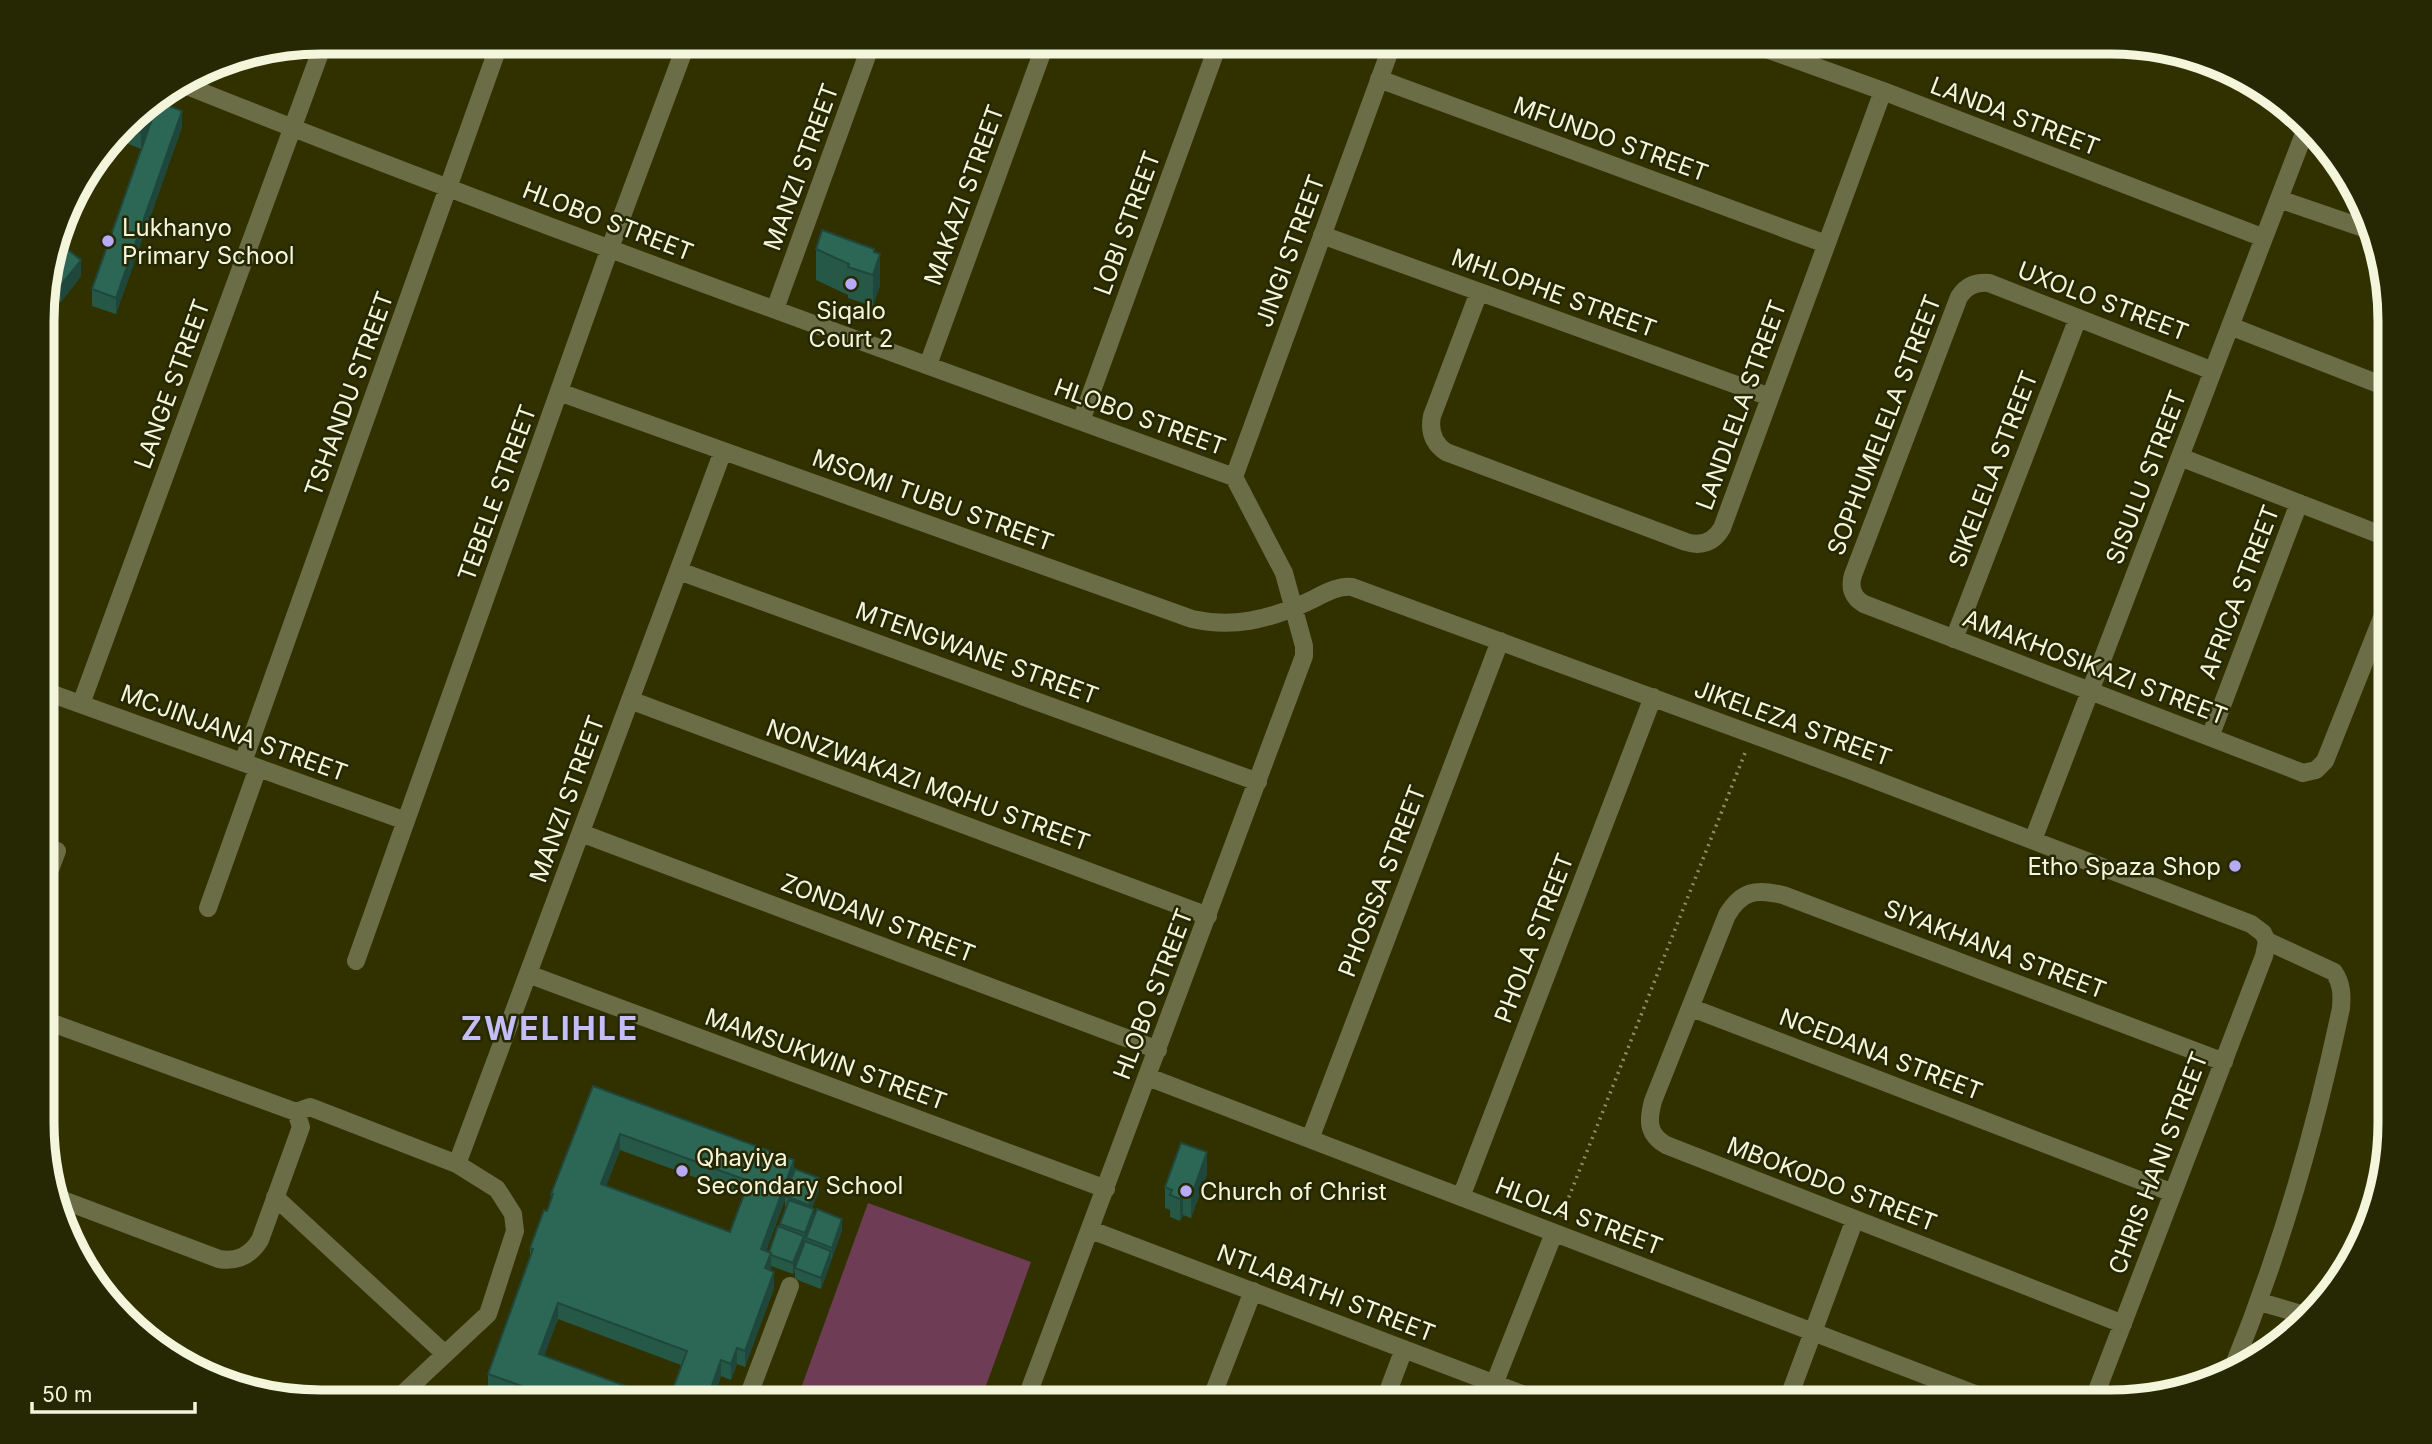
<svg xmlns="http://www.w3.org/2000/svg" width="2432" height="1444" viewBox="0 0 2432 1444" font-family="Inter,sans-serif">
<style>
.green{fill:#6f3c55}
.lines{fill:none;stroke-linecap:round;stroke-linejoin:round}
.path{stroke:#8d8e67;stroke-width:3.5;stroke-dasharray:2 5;stroke-linecap:butt}
.minor{stroke:#6b6d47;stroke-width:18}
.wall{fill:#265848;fill-rule:evenodd}
.shaded-wall{fill:#1f473b}
.building{fill:#2c6654;stroke:#1f473b;stroke-width:2;fill-rule:evenodd}
.poi-dot{fill:#b7abf8;stroke:#262703;stroke-width:2.5}
.labels{text-anchor:middle;dominant-baseline:central;stroke-width:5;stroke-linejoin:round;paint-order:stroke}
.street-label{font-size:24px;fill:#f4f6dc;stroke:#262703}
.poi-label{font-size:24px;fill:#f4f6dc;stroke:#262703;text-anchor:start}
.district-label{font-size:32px;font-weight:bold;letter-spacing:2px;fill:#c4bdf6;stroke:#262703}
.rim{fill:none;stroke:#f4f6dc;stroke-width:9}
</style>
<rect width="100%" height="100%" fill="#313100"/>
<path class="green" d="M868 1203 1031 1262 980 1402H796Z"/>
<g class="lines">
<path class="path" d="M1561 1217 1745 753"/>
<path class="minor" d="M1747 42 1883 91 2264 238
M1379 79 1826 244
M182 84C529 223 883 349 1234 477L1284 573 1304 646V656L1025 1402
M2279 199 2375 232
M1322 235 1770 397
M1479 292 1432 416C1429 431 1433 443 1446 452L1686 542C1702 547 1714 542 1722 528L1883 91
M775 309 872 42
M2230 326 2389 388
M928 365 1046 42
M2213 371 1989 283C1976 282 1967 285 1959 297L1853 575C1849 588 1853 598 1864 604L2303 773 2316 770 2325 761 2389 600
M559 392 1192 619C1233 628 1267 620 1305 603 1319 597 1336 585 1352 587L1852 771 2251 924 2263 933 2267 941
M1081 421 1219 42
M2180 457 2389 538
M1234 477 1393 42
M679 571 1258 782
M1954 639 2078 318
M44 691 406 821
M630 700 1208 916
M81 704 324 42
M2210 737 2299 503
M243 762 500 42
M581 833 1158 1050
M2033 840 2305 131
M44 885 57 851
M208 908 258 768
M356 961 610 248 687 42
M528 974 1106 1189
M1692 1008 2173 1193
M44 1020 296 1112
M1148 1077 1993 1401
M296 1112 310 1107 457 1164 497 1189 513 1214 515 1231 488 1314 394 1402
M1310 1139 1500 641
M457 1164 723 451
M275 1197 445 1354
M1461 1197 1653 697
M60 1199 219 1259C237 1262 250 1256 260 1240L301 1127 296 1112
M1091 1230 1543 1402
M2260 1302 2311 1317
M2123 1324 1666 1145C1647 1134 1648 1120 1653 1101L1727 915C1742 890 1756 889 1783 895L2224 1062
M2232 1370C2280 1252 2315 1132 2341 1008 2342 994 2342 984 2334 972L2267 941
M466 1400 472 1402
M2093 1401 2264 956 2267 941
M746 1402 790 1286
M1210 1402 1253 1291
M1384 1402 1404 1349
M1487 1402 1554 1233
M1787 1402 1855 1219"/>
</g>
<path class="wall" d="M137 112 150 124 141 149 116 139Z
M182 127 116 314 92 306V289Z
M58 242 81 276 61 302 44 288Z
M816 249 874 252 880 285 873 306 848 298V295L816 280Z
M593 1086 794 1172 819 1189 812 1208 814 1215 842 1230 821 1289 795 1279V1271L793 1274 771 1266V1270L774 1288 745 1367 737 1364 731 1380 721 1376 712 1402H522L488 1390V1374L530 1259V1248L547 1211 551 1199V1194ZM620 1150 744 1195 730 1232 606 1186ZM785 1200V1207L786 1208 780 1224V1227L769 1252 766 1251ZM558 1319 681 1365 668 1402 544 1356Z
M1207 1174 1191 1218 1183 1215 1180 1221 1170 1217V1210L1165 1208V1187Z"/>
<path class="shaded-wall" d="M150 108V124L141 149V133Z
M182 111V127L116 314V298Z
M874 249V270L880 254V285L873 306V275Z
M81 260V276L61 302V285Z
M47 308V324L44 328V311Z
M620 1134V1150L601 1200V1184Z
M1207 1152V1174L1191 1218V1197Z
M794 1160V1176L785 1196V1200L761 1265V1249Z
M819 1178V1189L809 1216V1205Z
M1183 1194V1215L1180 1221V1199Z
M814 1209V1220L806 1238 805 1244V1233Z
M842 1219V1230L832 1259V1248Z
M804 1236V1246L793 1274V1263Z
M831 1251V1262L821 1289V1278Z
M771 1253V1269L765 1285V1268Z
M774 1272V1288L745 1367V1351Z
M558 1303V1319L539 1370V1354Z
M737 1348V1364L731 1380V1364Z
M721 1360V1376L712 1402H706Z"/>
<path class="building" d="M158 102 182 111 116 298 92 289Z
M146 106 150 108 141 133 125 127 137 112Z
M822 230 874 249V252L880 254 873 275 848 267 849 264 816 249Z
M58 242 81 260 61 285 48 275Z
M593 1086 794 1160 761 1249 771 1253 765 1268 774 1272 745 1351 737 1348 731 1364 721 1360 706 1402H566L488 1374 533 1249 530 1248 544 1210 547 1211 553 1194H551ZM620 1134 749 1181 730 1232 601 1184ZM558 1303 687 1351 668 1402 539 1354Z
M1181 1143 1207 1152 1191 1197 1183 1194 1180 1199 1170 1195 1172 1190 1165 1187Z
M795 1169 819 1178 809 1205 785 1196Z
M789 1200 814 1209 805 1233 780 1224Z
M817 1209 842 1219 832 1248 806 1238Z
M778 1226 804 1236 793 1263 771 1255V1253L769 1252Z
M805 1241 831 1251 821 1278 795 1268Z"/>
<g class="poi-dot">
<circle cx="108" cy="241" r="7"/>
<circle cx="851" cy="284" r="7"/>
<circle cx="2235" cy="866" r="7"/>
<circle cx="682" cy="1171" r="7"/>
<circle cx="1186" cy="1191" r="7"/>
</g>
<g class="labels">
<g class="street-label">
<text transform="translate(2015 116) rotate(21)">LANDA STREET</text>
<text transform="translate(1611 139) rotate(20)">MFUNDO STREET</text>
<text transform="translate(801 167) rotate(-70)">MANZI STREET</text>
<text transform="translate(964 195) rotate(-70)">MAKAZI STREET</text>
<text transform="translate(608 221) rotate(21)">HLOBO STREET</text>
<text transform="translate(1127 223) rotate(-70)">LOBI STREET</text>
<text transform="translate(1290 251) rotate(-70)">JINGI STREET</text>
<text transform="translate(1554 293) rotate(20)">MHLOPHE STREET</text>
<text transform="translate(2103 301) rotate(21)">UXOLO STREET</text>
<text transform="translate(172 384) rotate(-70)">LANGE STREET</text>
<text transform="translate(349 394) rotate(-70)">TSHANDU STREET</text>
<text transform="translate(1741 405) rotate(-70)">LANDLELA STREET</text>
<text transform="translate(1140 417) rotate(20)">HLOBO STREET</text>
<text transform="translate(1884 425) rotate(-69)">SOPHUMELELA STREET</text>
<text transform="translate(1993 469) rotate(-69)">SIKELELA STREET</text>
<text transform="translate(2146 477) rotate(-69)">SISULU STREET</text>
<text transform="translate(497 493) rotate(-70)">TEBELE STREET</text>
<text transform="translate(933 500) rotate(20)">MSOMI TUBU STREET</text>
<text transform="translate(2239 592) rotate(-69)">AFRICA STREET</text>
<text transform="translate(977 653) rotate(20)">MTENGWANE STREET</text>
<text transform="translate(2095 667) rotate(21)">AMAKHOSIKAZI STREET</text>
<text transform="translate(1793 723) rotate(20)">JIKELEZA STREET</text>
<text transform="translate(234 733) rotate(20)">MCJINJANA STREET</text>
<text transform="translate(928 785) rotate(20)">NONZWAKAZI MQHU STREET</text>
<text transform="translate(567 799) rotate(-70)">MANZI STREET</text>
<text transform="translate(1382 881) rotate(-69)">PHOSISA STREET</text>
<text transform="translate(878 918) rotate(21)">ZONDANI STREET</text>
<text transform="translate(1534 938) rotate(-69)">PHOLA STREET</text>
<text transform="translate(1995 949) rotate(21)">SIYAKHANA STREET</text>
<text transform="translate(1153 994) rotate(-69)">HLOBO STREET</text>
<text transform="translate(1881 1054) rotate(21)">NCEDANA STREET</text>
<text transform="translate(826 1059) rotate(20)">MAMSUKWIN STREET</text>
<text transform="translate(2158 1163) rotate(-69)">CHRIS HANI STREET</text>
<text transform="translate(1832 1184) rotate(21)">MBOKODO STREET</text>
<text transform="translate(1579 1216) rotate(21)">HLOLA STREET</text>
<text transform="translate(1326 1293) rotate(21)">NTLABATHI STREET</text>
</g>
<g class="poi-label">
<text x="122" y="227">Lukhanyo<tspan x="122" dy="28">Primary School</tspan></text>
<text x="851" y="310" text-anchor="middle">Siqalo<tspan x="851" dy="28">Court 2</tspan></text>
<text x="2221" y="866" text-anchor="end">Etho Spaza Shop</text>
<text x="696" y="1157">Qhayiya<tspan x="696" dy="28">Secondary School</tspan></text>
<text x="1200" y="1191">Church of Christ</text>
</g>
<g class="district-label">
<text x="550" y="1028">ZWELIHLE</text>
</g>
</g>
<path d="M0 0H2432V1444H0ZM321 54H2111A267 267 0 0 1 2378 321V1123A267 267 0 0 1 2111 1390H321A267 267 0 0 1 54 1123V321A267 267 0 0 1 321 54Z" fill="#262703" fill-rule="evenodd"/>
<path class="rim" d="M321 54H2111A267 267 0 0 1 2378 321V1123A267 267 0 0 1 2111 1390H321A267 267 0 0 1 54 1123V321A267 267 0 0 1 321 54Z"/>
<path d="M32 1402v10h163v-10" fill="none" stroke="#f4f6dc" stroke-width="3.5"/>
<text x="42" y="1402" font-size="21" fill="#f4f6dc" stroke="#262703" stroke-width="5" paint-order="stroke">50 m</text>
</svg>
